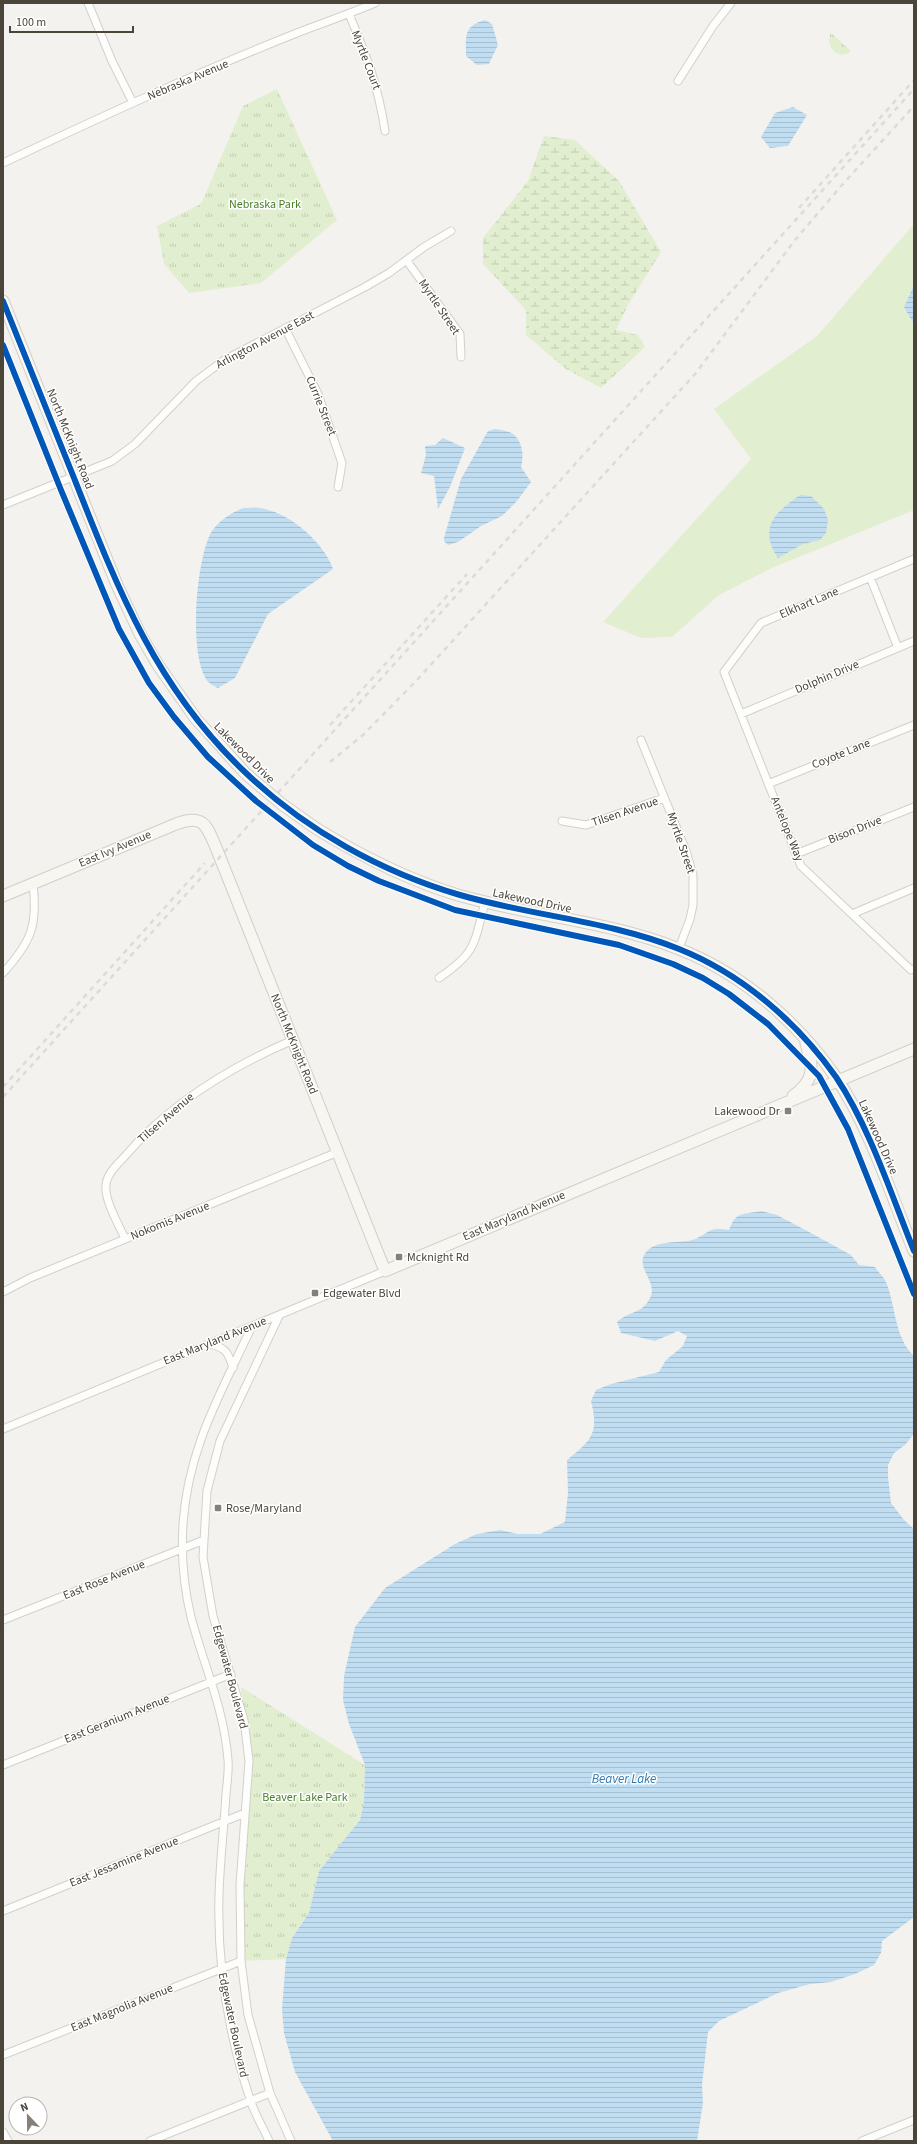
<svg xmlns="http://www.w3.org/2000/svg" width="917" height="2144" viewBox="0 0 917 2144" font-family="'Source Sans 3',sans-serif">
<style>
.green{fill:#e1eecf}
.wetland{fill:url(#wetland-marsh)}
.park{fill:url(#park-tufts)}
.water{fill:url(#water-rules)}
.lines{fill:none;stroke-linecap:round;stroke-linejoin:round}
.street-casing{stroke:#d2d0cb;stroke-width:9}
.secondary-casing{stroke:#d3cfc5;stroke-width:13}
.street{stroke:#fdfdfc;stroke-width:7}
.secondary{stroke:#f7f6f1;stroke-width:11}
.rail{stroke:#dbdbda;stroke-width:2.5;stroke-dasharray:5 5;stroke-linecap:butt}
.secondary-bridge-casing{stroke:#d3cfc5;stroke-width:13;stroke-linecap:butt}
.secondary-bridge{stroke:#f7f6f1;stroke-width:11}
.cycleway-casing{stroke:#fff;stroke-width:8}
.cycleway{stroke:#0057b8;stroke-width:6}
.poi-dot{fill:#868178;stroke:#fff;stroke-width:1.5}
.labels{text-anchor:middle;dominant-baseline:central;stroke-width:3;stroke-linejoin:round;paint-order:stroke}
.street-label{font-size:12px;fill:#4b4439;stroke:#fff}
.park-label{font-size:12px;fill:#4a7f2a;stroke:#fff}
.poi-label{font-size:12px;fill:#4b4439;stroke:#fff;text-anchor:start}
.water-label{font-size:13px;font-style:italic;fill:#2e7ab2;stroke:#fff}
</style>
<defs>
<pattern id="wetland-marsh" width="20" height="14" patternUnits="userSpaceOnUse"><rect width="20" height="14" fill="#e1eecf"/><path d="M1 5h8M5 5V1M11 12h8M15 12V8" fill="none" stroke="#c3cdb2"/></pattern>
<pattern id="park-tufts" width="24" height="20" patternUnits="userSpaceOnUse"><rect width="24" height="20" fill="#e1eecf"/><path d="M3 7l-1-3M5 7V3M7 7l1-3M15 17l-1-3M17 17v-4M19 17l1-3" fill="none" stroke="#c3cdb2"/></pattern>
<pattern id="water-rules" width="6" height="5" patternUnits="userSpaceOnUse"><rect width="6" height="5" fill="#c0ddf1"/><path d="M0 2.5h6" fill="none" stroke="#a6bfcf"/></pattern>
</defs>
<rect width="100%" height="100%" fill="#f4f2ee"/>
<path class="green" d="M914 224V510L772 568 719 595 672 637 641 638 603 622 751 459 714 409 817 336Z"/>
<path class="wetland" d="M544 136 575 140 619 181 661 252 628 305 616 330 638 335 645 347 601 388 566 369 526 335V310L483 264V238L528 181Z"/>
<path class="park" d="M831 33 851 51C839 62 824 47 831 33Z
M277 89 337 220 261 283 189 293 164 264 157 226 201 204 243 106Z
M241 1687 365 1765 364 1802 360 1820 319 1871 309 1913 292 1938 286 1959 241 1961 240 1885 249 1761Z"/>
<path class="water" d="M485 20 492 24 498 45 489 64 477 65 466 56C466 37 463 26 485 20Z
M793 107 807 115 788 146 770 148 761 137 775 113Z
M914 285V321H912L904 307Z
M495 429C500 430 509 431 513 434 523 442 524 456 521 467L531 482 517 501 502 516 481 526 458 542 448 545 444 541V538L461 479 488 431Z
M443 438 465 448 450 487 438 509 434 476 421 473 426 455 425 446 435 445Z
M800 495 811 496 824 509 828 520 826 533 820 540 803 544 778 558C758 528 775 512 800 495Z
M243 508C250 508 258 507 265 509 292 515 324 543 333 569L268 614 235 678 218 688C214 686 208 683 206 679 189 652 196 566 209 537 214 524 230 513 243 508Z
M761 1211 777 1215 811 1233 851 1255 859 1265 875 1267C878 1272 884 1277 886 1282 896 1306 894 1337 914 1356L913 1435 905 1445 894 1453 888 1465V1477L891 1503 904 1520 914 1529V1917L882 1941 881 1953 874 1965 855 1974 831 1982 810 1984 778 1993 719 2021 708 2032 702 2085 703 2103 697 2141H333L295 2072 284 2033 282 2009 286 1959 292 1938 309 1913 319 1871 360 1820 364 1802 365 1765 349 1724 343 1700 344 1676 355 1627 385 1588 455 1544 477 1534 500 1530 518 1534H540L565 1522 568 1493 567 1460C592 1440 599 1433 591 1401L596 1390 611 1384 659 1372 666 1360 683 1346 687 1336 678 1331 655 1341 621 1333 617 1322C629 1311 642 1314 650 1298 658 1282 637 1270 644 1255 653 1239 678 1244 692 1240 710 1234 706 1226 729 1230 736 1211 742 1215 761 1211Z"/>
<g class="lines">
<defs>
<path id="street" d="M88 3 112 61 133 103
M349 14C367 57 378 85 385 131
M678 81 713 26 731 3
M3 163C101 117 200 71 302 31 326 22 351 13 375 3
M407 261 460 334 461 357
M285 328 318 394 342 463 338 487
M3 505 112 461 135 444 196 381 224 360 365 287 389 273 424 247 451 231
M914 559 761 623 724 672 801 866 911 970 914 969
M870 577 898 648
M741 714 914 641
M641 740 686 851 693 875V905L690 919 679 948
M768 784 914 725
M562 821 586 825 664 798
M796 854 914 807
M852 914 914 888
M3 973C31 942 38 926 33 884
M439 978C477 952 474 944 485 902
M125 1239C119 1225 104 1200 106 1185 107 1173 118 1164 126 1155 171 1103 230 1067 293 1040
M3 1292 30 1278 338 1152
M279 1316 220 1441 207 1491 203 1557 213 1616 244 1720 249 1761 240 1885 241 1961 248 2015 270 2093 291 2141
M252 1326C221 1393 188 1448 183 1524 181 1555 184 1588 191 1617 204 1666 224 1708 228 1760 229 1771 227 1783 226 1794 224 1827 220 1861 219 1895 217 1964 228 2033 250 2099 254 2113 263 2127 269 2141
M210 1344C226 1348 228 1352 233 1368
M3 1429 385 1271
M3 1620 204 1540
M3 1765 231 1674
M3 1911 245 1813
M3 2055 241 1961
M3 2132 8 2141
M150 2141 270 2093
M862 2141 914 2120"/>
<path id="secondary" d="M3 301 117 585 140 634 158 665 196 719 246 774
M317 829C361 856 408 880 458 895 531 916 609 921 679 949 743 974 799 1023 837 1079 871 1130 891 1195 914 1251
M3 896 176 824C205 813 207 827 217 850L385 1271 914 1049
M793 1096C816 1079 813 1068 806 1043"/>
</defs>
<use href="#street" class="street-casing"/>
<use href="#secondary" class="secondary-casing"/>
<use href="#street" class="street"/>
<use href="#secondary" class="secondary"/>
<path class="rail" d="M799 208 914 80
M330 725 467 574
M330 762 363 735 417 680 696 373 795 240 842 185 914 106
M3 1087 205 863
M3 1097 914 89"/>
<defs>
<path id="secondary-bridge" d="M246 774 283 805 317 829"/>
</defs>
<use href="#secondary-bridge" class="secondary-bridge-casing"/>
<use href="#secondary-bridge" class="secondary-bridge"/>
<defs>
<path id="cycleway" d="M3 301C27 360 50 419 74 478 118 590 157 690 247 774 306 830 381 872 460 895 532 916 610 921 679 949 742 974 797 1022 836 1077 870 1128 891 1194 914 1251
M3 345 61 490 119 629 149 683 174 717 208 757 256 801 313 845 348 866 379 881 455 910 619 945 673 964 703 978 729 994 768 1024 819 1076 848 1129 914 1294"/>
</defs>
<use href="#cycleway" class="cycleway-casing"/>
<use href="#cycleway" class="cycleway"/>
</g>
<g class="poi-dot">
<rect x="784" y="1107" width="8" height="8" rx="2"/>
<rect x="395" y="1253" width="8" height="8" rx="2"/>
<rect x="311" y="1289" width="8" height="8" rx="2"/>
<rect x="214" y="1504" width="8" height="8" rx="2"/>
</g>
<g class="labels">
<g class="street-label">
<text transform="translate(366 60) rotate(69)">Myrtle Court</text>
<text transform="translate(188 80) rotate(-23)">Nebraska Avenue</text>
<text transform="translate(439 307) rotate(56)">Myrtle Street</text>
<text transform="translate(265 340) rotate(-28)">Arlington Avenue East</text>
<text transform="translate(321 406) rotate(68)">Currie Street</text>
<text transform="translate(70 439) rotate(68)">North McKnight Road</text>
<text transform="translate(809 603) rotate(-23)">Elkhart Lane</text>
<text transform="translate(827 677) rotate(-23)">Dolphin Drive</text>
<text transform="translate(244 753) rotate(45)">Lakewood Drive</text>
<text transform="translate(841 754) rotate(-22)">Coyote Lane</text>
<text transform="translate(625 812) rotate(-19)">Tilsen Avenue</text>
<text transform="translate(787 829) rotate(68)">Antelope Way</text>
<text transform="translate(855 830) rotate(-22)">Bison Drive</text>
<text transform="translate(681 843) rotate(71)">Myrtle Street</text>
<text transform="translate(115 849) rotate(-23)">East Ivy Avenue</text>
<text transform="translate(532 901) rotate(12)">Lakewood Drive</text>
<text transform="translate(294 1044) rotate(68)">North McKnight Road</text>
<text transform="translate(166 1118) rotate(-41)">Tilsen Avenue</text>
<text transform="translate(878 1137) rotate(66)">Lakewood Drive</text>
<text transform="translate(514 1216) rotate(-23)">East Maryland Avenue</text>
<text transform="translate(170 1221) rotate(-22)">Nokomis Avenue</text>
<text transform="translate(215 1341) rotate(-22)">East Maryland Avenue</text>
<text transform="translate(104 1580) rotate(-22)">East Rose Avenue</text>
<text transform="translate(230 1677) rotate(75)">Edgewater Boulevard</text>
<text transform="translate(117 1719) rotate(-22)">East Geranium Avenue</text>
<text transform="translate(124 1862) rotate(-22)">East Jessamine Avenue</text>
<text transform="translate(122 2008) rotate(-22)">East Magnolia Avenue</text>
<text transform="translate(233 2025) rotate(78)">Edgewater Boulevard</text>
</g>
<g class="park-label">
<text x="265" y="204">Nebraska Park</text>
<text x="305" y="1797">Beaver Lake Park</text>
</g>
<g class="poi-label">
<text x="780" y="1111" text-anchor="end">Lakewood Dr</text>
<text x="407" y="1257">Mcknight Rd</text>
<text x="323" y="1293">Edgewater Blvd</text>
<text x="226" y="1508">Rose/Maryland</text>
</g>
<g class="water-label">
<text x="624" y="1779">Beaver Lake</text>
</g>
</g>
<rect width="917" height="2144" fill="none" stroke="#4b4439" stroke-width="8"/>
<g transform="translate(28 2116) rotate(338)"><circle r="19" fill="#ffffff" stroke="#b7b4b0"/>
<path d="M0-3L7 15L0 10L-7 15Z" fill="#868178"/>
<text y="-6" font-size="11" font-weight="bold" text-anchor="middle" fill="#4b4439">N</text>
</g>
<path d="M10 26v6h123v-6" fill="none" stroke="#4b4439" stroke-width="2"/>
<text x="16" y="26" font-size="12" fill="#4b4439" stroke="#ffffff" stroke-width="3" paint-order="stroke">100 m</text>
</svg>
